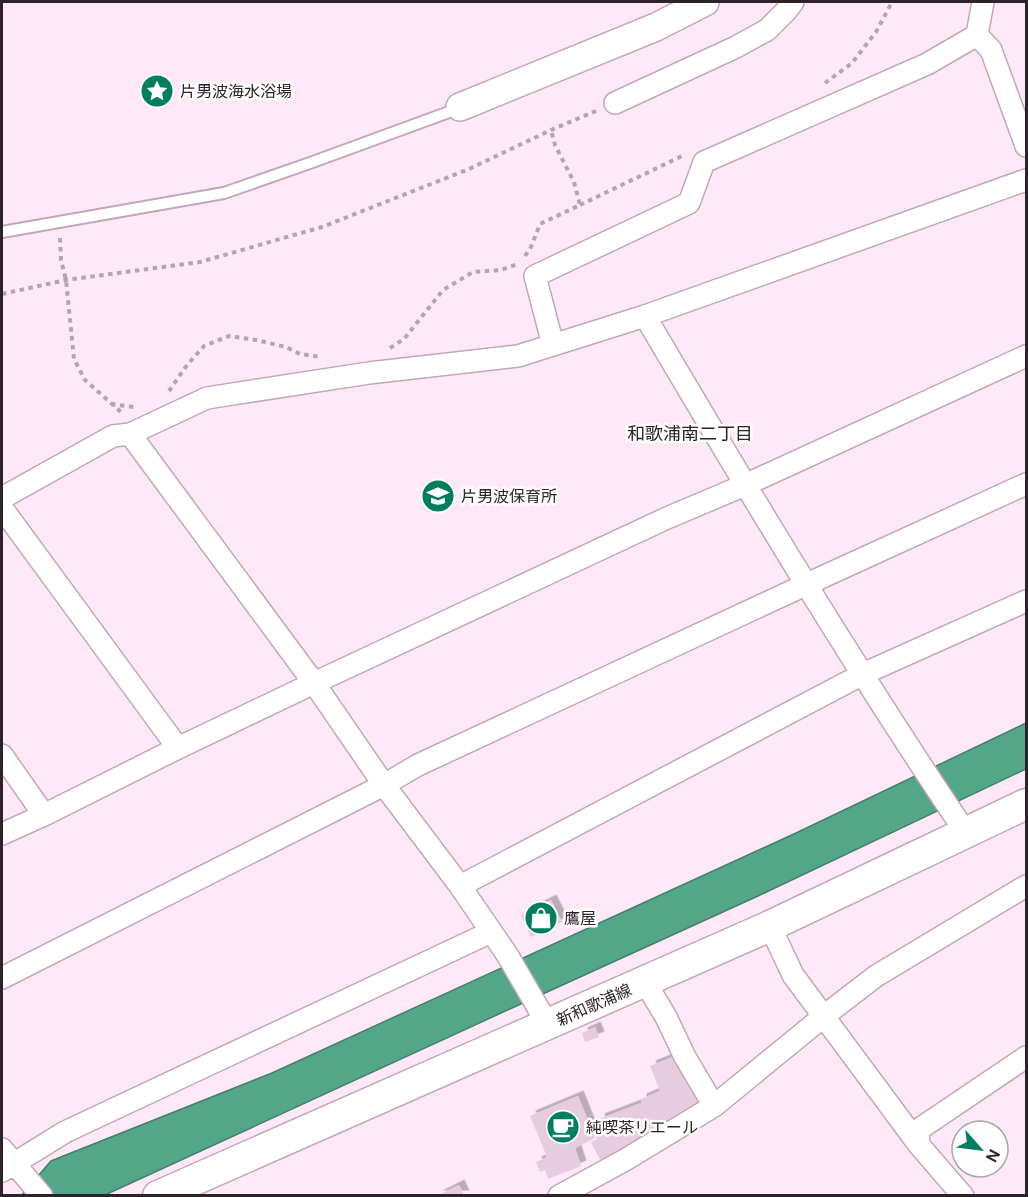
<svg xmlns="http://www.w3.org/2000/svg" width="1028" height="1197" viewBox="0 0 1028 1197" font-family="'DM Sans','Noto Sans JP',sans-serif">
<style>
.water{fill:#51a787;stroke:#467f6b;stroke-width:1.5}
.building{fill:#e6ccde;filter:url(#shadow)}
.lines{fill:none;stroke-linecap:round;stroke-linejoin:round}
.service-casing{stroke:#c1a8b9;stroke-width:14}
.minor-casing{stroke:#c1a8b9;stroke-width:24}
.tertiary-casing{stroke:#c1a8b9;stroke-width:30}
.secondary-casing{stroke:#c1a8b9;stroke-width:33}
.path{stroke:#b6a4b0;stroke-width:4;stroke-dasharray:4.5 4.5;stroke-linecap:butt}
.service{stroke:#fff;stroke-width:10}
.minor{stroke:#fff;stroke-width:21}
.tertiary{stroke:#fff;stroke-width:27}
.secondary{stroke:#fff;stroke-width:30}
.labels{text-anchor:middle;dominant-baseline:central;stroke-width:5;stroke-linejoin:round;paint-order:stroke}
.poi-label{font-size:16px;fill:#2d232a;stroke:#fefefe;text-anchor:start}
.street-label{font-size:16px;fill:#2d232a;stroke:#fefefe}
.neighbourhood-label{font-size:18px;fill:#2d232a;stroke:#fefefe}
</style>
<defs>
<filter id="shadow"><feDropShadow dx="5.5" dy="-5.5" stdDeviation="0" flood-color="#0004"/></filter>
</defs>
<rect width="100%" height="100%" fill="#ffe9f8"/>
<path class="water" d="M1026 723V769L758 896 512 1008 105 1195 21 1196 51 1161 272 1073 796 833Z"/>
<path class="building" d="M551 900 562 922 531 937 521 915Z
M595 1027 599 1037 585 1042 582 1033Z
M675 1056 702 1104 646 1133 647 1139 601 1162 591 1142 597 1139 595 1134 603 1130 599 1119 641 1103V1099L660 1091 650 1066Z
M578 1096 595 1138 575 1148 581 1166 548 1179 545 1170 540 1172 536 1162 547 1157 530 1116Z
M459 1185 464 1196H437Z"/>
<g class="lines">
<defs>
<path id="service" d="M2 232 224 193 310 163 460 108"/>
<path id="minor" d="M983 2 977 35 991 50 1026 146
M615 103 736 47 767 30 786 11 793 2
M645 316C748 491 853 665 966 833
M553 345 535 276 689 203 704 162 927 64 977 35
M130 434 314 683 384 785 460 886 508 956 548 1025
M2 498 113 436 130 434 207 398 369 373 518 356 645 316 1026 180
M2 508 178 748
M2 755 44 815
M2 834 44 815 178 748 314 683 667 518 745 485 1026 356
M460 886 863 674 1026 601
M770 926 793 975 919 1145 963 1196
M2 978 384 785 418 765 805 585 1026 484
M645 982 666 1017 685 1057 714 1106
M919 1145 918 1130 1026 1057
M2 1149 42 1196
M2 1171 65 1132 491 932
M559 1196 625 1160 714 1106 824 1016 876 976 1026 886"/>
<path id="tertiary" d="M460 107 656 27 705 2"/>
<path id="secondary" d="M158 1196 770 926 1026 804"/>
</defs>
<use href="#service" class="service-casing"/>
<use href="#minor" class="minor-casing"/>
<use href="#tertiary" class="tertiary-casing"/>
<use href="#secondary" class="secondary-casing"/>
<path class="path" d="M825 83 852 63 876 32 892 2
M580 205 682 156
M60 238 61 260 66 280 74 359 85 380 121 412
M525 256 531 247 540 224 580 205 574 182 555 145 551 130
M2 294 66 280 200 262 322 227 469 169 551 130 596 111
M390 348 404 339 443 290 473 272 501 270 518 264
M169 391 187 365 204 346 229 336 256 340 286 347 300 354 321 357
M111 404 134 407"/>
<use href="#service" class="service"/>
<use href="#minor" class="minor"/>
<use href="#tertiary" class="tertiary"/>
<use href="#secondary" class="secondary"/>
</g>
<defs>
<symbol id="sight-disc" viewBox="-11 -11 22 22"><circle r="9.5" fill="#017e5e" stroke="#fefefe"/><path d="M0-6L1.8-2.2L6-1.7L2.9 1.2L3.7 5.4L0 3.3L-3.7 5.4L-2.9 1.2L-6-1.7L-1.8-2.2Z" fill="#fff"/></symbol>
<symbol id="school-disc" viewBox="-11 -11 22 22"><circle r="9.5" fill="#017e5e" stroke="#fefefe"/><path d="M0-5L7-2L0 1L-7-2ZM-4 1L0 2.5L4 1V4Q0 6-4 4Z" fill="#fff"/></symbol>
<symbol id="shop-disc" viewBox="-11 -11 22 22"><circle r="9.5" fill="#017e5e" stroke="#fefefe"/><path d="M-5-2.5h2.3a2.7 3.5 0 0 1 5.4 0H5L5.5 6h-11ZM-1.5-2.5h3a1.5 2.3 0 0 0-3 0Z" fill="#fff"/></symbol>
<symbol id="cafe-disc" viewBox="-11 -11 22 22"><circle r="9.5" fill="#017e5e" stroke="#fefefe"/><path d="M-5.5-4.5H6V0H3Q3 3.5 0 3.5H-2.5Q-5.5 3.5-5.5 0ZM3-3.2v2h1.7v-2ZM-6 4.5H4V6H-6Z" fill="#fff"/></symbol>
</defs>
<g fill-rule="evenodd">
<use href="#sight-disc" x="138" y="72" width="38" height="38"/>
<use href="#school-disc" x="419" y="477" width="38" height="38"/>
<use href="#shop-disc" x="522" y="899" width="38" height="38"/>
<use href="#cafe-disc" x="544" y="1108" width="38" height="38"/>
</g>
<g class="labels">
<g class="poi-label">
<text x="180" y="91">片男波海水浴場</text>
<text x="461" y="496">片男波保育所</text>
<text x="564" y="918">鷹屋</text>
<text x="586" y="1127">純喫茶リエール</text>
</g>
<g class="street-label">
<text transform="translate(594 1005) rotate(-24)">新和歌浦線</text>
</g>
<g class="neighbourhood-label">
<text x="690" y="434">和歌浦南二丁目</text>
</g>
</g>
<rect width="1028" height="1197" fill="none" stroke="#2d232a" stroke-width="6"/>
<g transform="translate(980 1149) rotate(118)"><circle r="28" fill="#fefefe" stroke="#aaa6a9" stroke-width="1.5"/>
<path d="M0-4.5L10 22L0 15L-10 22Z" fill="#017e5e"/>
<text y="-9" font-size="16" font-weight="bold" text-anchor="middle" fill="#2d232a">N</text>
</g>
</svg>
